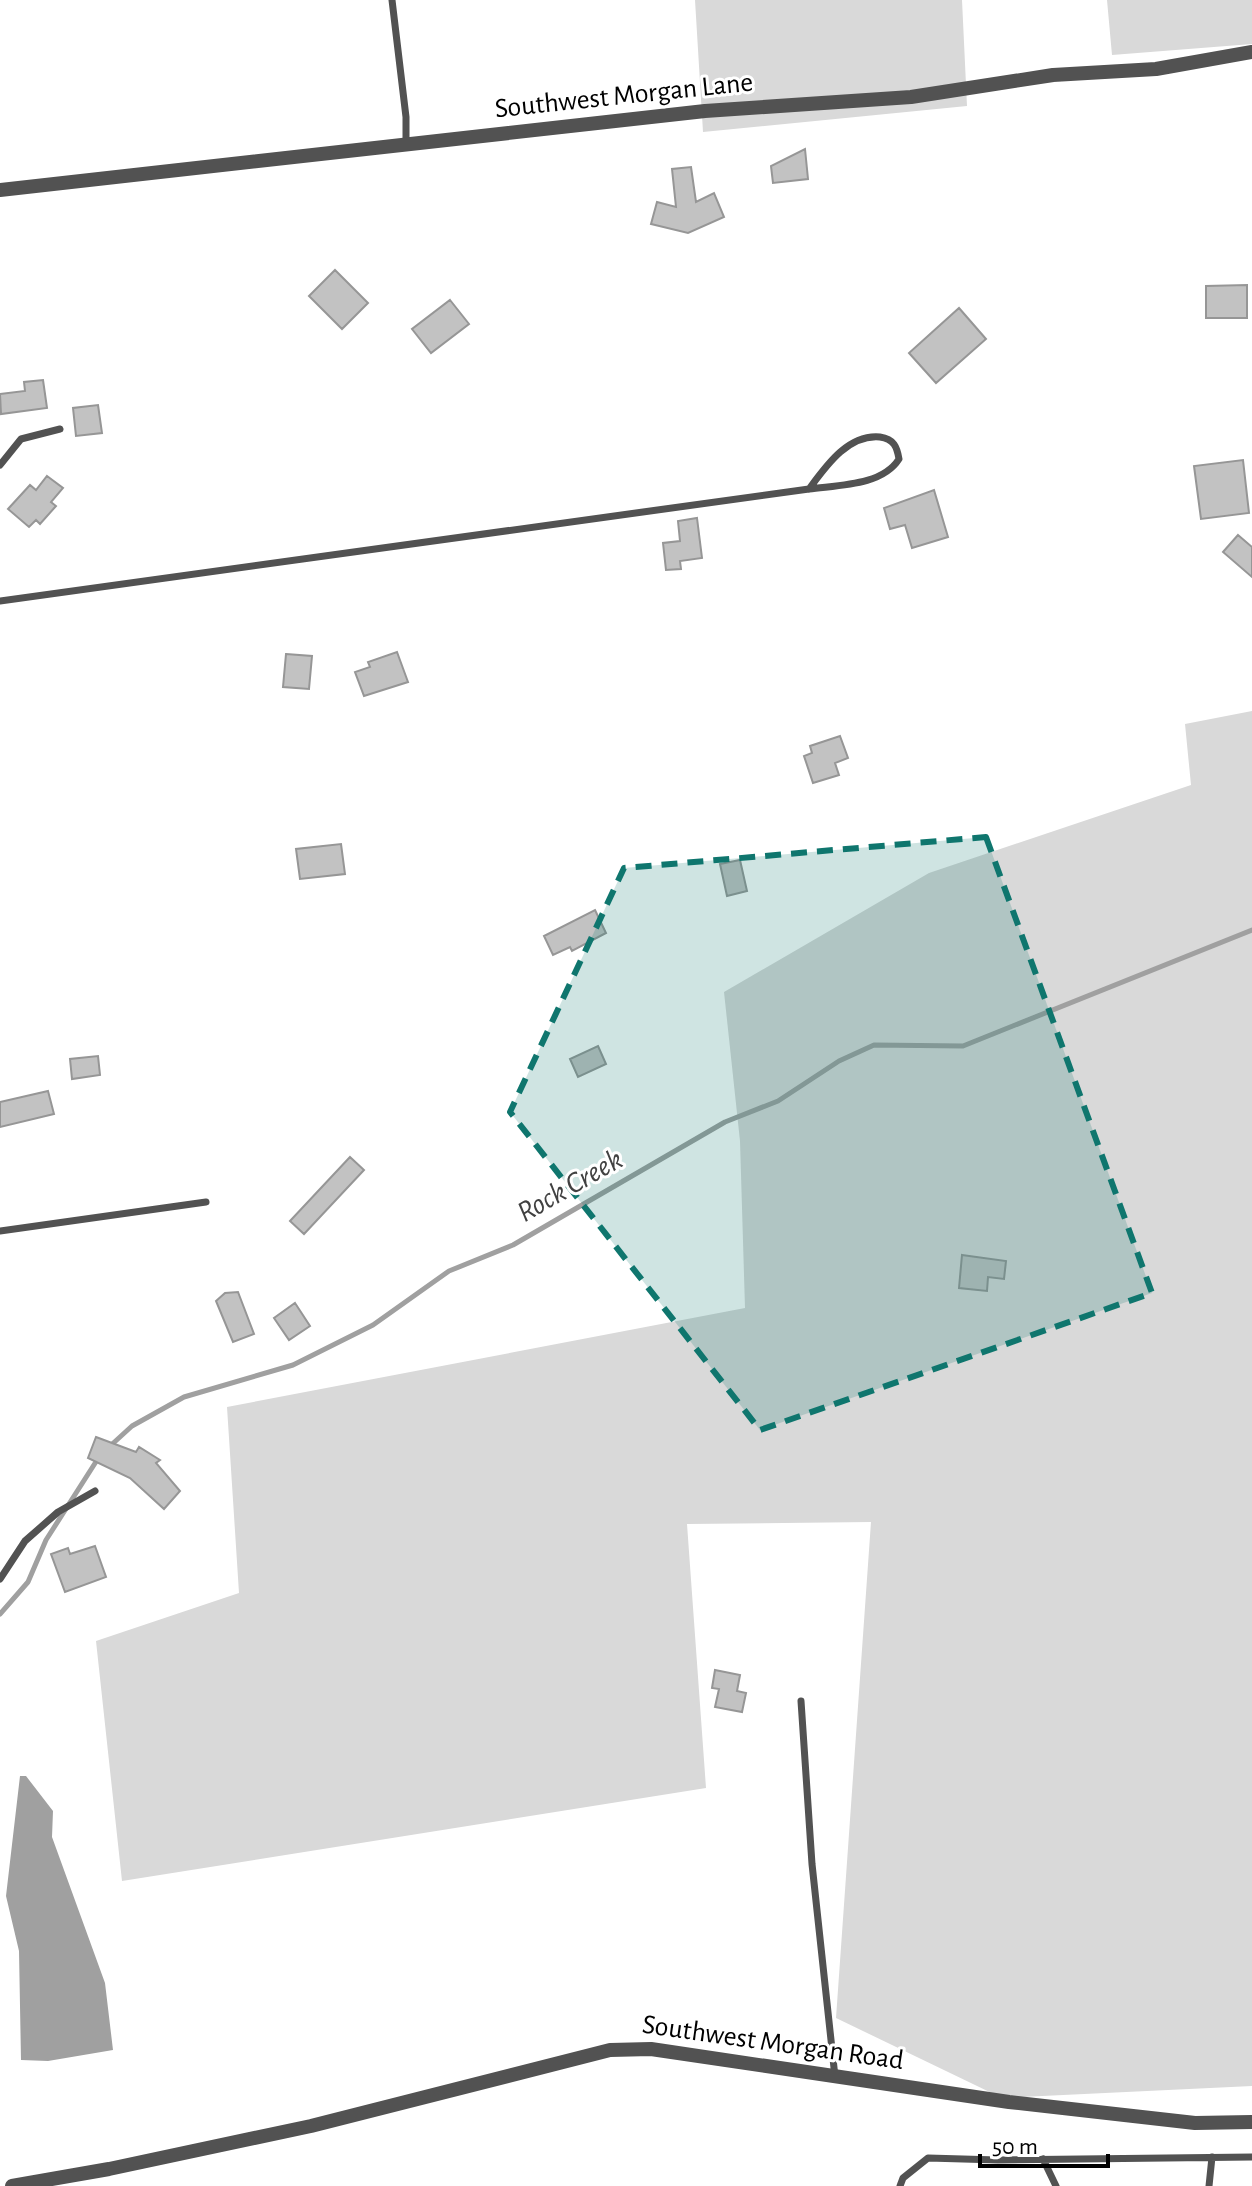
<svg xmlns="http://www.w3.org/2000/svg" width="1252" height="2186" viewBox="0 0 1252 2186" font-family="'Alegreya Sans',sans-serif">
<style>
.green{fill:#d9d9d9}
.water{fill:#a0a0a0}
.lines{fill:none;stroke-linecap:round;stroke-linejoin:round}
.stream{stroke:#a0a0a0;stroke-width:5}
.building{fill:#c2c2c2;stroke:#969696;stroke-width:2}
.lane{stroke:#525252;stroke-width:7}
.street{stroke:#525252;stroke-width:14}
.marked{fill:#0f766e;fill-opacity:0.2;stroke:#0f766e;stroke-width:6;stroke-dasharray:16 10;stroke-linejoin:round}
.labels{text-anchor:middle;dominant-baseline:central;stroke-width:6;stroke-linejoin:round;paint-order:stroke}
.street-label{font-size:28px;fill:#000;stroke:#fff}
.water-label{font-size:30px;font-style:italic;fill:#414141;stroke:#fff}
</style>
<rect width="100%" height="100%" fill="#fff"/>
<path class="green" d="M695 0H962L967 106 703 132Z
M1107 0H1252V44L1112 55Z
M1252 711V2086L1002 2098 836 2018 871 1522 687 1524 706 1788 122 1881 96 1641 239 1593 227 1407 745 1308 740 1141 724 992 929 873 1191 785 1185 724Z"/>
<path class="water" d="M20 1776H26L53 1811 52 1837 105 1983 113 2050 48 2061 21 2060 19 1951 6 1896Z"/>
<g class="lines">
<path class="stream" d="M109 1447 132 1426 184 1397 293 1365 373 1325 449 1271 513 1245 725 1122 778 1101 839 1061 874 1045 963 1046 1252 930
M0 1614 28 1582 46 1540 99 1457"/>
</g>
<path class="building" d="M805 149 808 179 773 183 771 166Z
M691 167 696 202 714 193 724 217 688 233 651 224 657 202 676 207 672 169Z
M335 270 368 303 342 329 309 296Z
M1247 285V318H1206V286Z
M450 300 469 324 431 353 412 329Z
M959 308 986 339 936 383 909 353Z
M43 380 47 408 1 414 0 394 25 391 24 382Z
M98 405 102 433 76 436 73 408Z
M1243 460 1249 513 1201 519 1194 466Z
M47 476 63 488 51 502 56 506 40 524 36 520 29 527 8 509 30 485 36 490Z
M934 490 948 537 912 548 905 525 890 529 884 508Z
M697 518 702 558 680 561 681 569 666 570 663 543 680 541 678 521Z
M1238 535 1252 547V577L1223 552Z
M397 652 408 682 364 696 355 672 370 667 368 662Z
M286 654 312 656 309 689 283 687Z
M840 736 848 758 835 763 839 775 813 783 804 756 812 753 810 746Z
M341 844 345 874 300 879 296 849Z
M740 860 747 891 727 896 720 864Z
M595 910 606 933 572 951 570 947 553 955 544 936Z
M598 1046 606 1064 578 1077 570 1059Z
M98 1056 100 1075 72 1079 70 1059Z
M48 1091 54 1114 0 1127V1102Z
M350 1157 364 1170 304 1234 290 1221Z
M962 1255 1006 1261 1004 1279 988 1277 987 1291 959 1288Z
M238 1292 254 1334 233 1342 216 1301 225 1293Z
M295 1303 310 1326 289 1340 274 1318Z
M96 1437 136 1452 139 1447 160 1460 156 1463 180 1491 164 1509 130 1478 88 1458Z
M95 1546 106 1577 65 1592 51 1554 68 1548 70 1554Z
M715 1670 740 1675 737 1691 746 1693 742 1712 715 1707 719 1689 712 1688Z"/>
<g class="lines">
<path class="lane" d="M392 0 406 117V145
M0 465 21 439 60 429
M0 601 809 489C838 485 882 486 899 459 897 447 894 439 880 437 848 434 826 466 809 489
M0 1231 206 1202
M0 1579 25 1541 58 1512 95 1491
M801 1701 812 1864 835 2077
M1043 2159 1056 2186
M900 2186 903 2178 928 2158 998 2160 1252 2157
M1209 2186 1212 2157"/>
<path class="street" d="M0 190 705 111 911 97 1053 75 1156 69 1252 52
M12 2186 109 2169 311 2126 610 2050 651 2049 1009 2102 1195 2123 1252 2122"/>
</g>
<path class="marked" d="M986 837 1152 1293 760 1430 510 1112 624 868Z"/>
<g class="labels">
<g class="street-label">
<text transform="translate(624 96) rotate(-6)">Southwest Morgan Lane</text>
<text transform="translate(773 2043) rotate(8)">Southwest Morgan Road</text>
</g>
<g class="water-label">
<text transform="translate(570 1186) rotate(-30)">Rock Creek</text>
</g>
</g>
<path d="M980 2154v12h128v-12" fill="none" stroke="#000000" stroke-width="4"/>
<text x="992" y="2154" font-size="24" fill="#000000" stroke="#ffffff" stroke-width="6" paint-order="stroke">50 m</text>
</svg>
